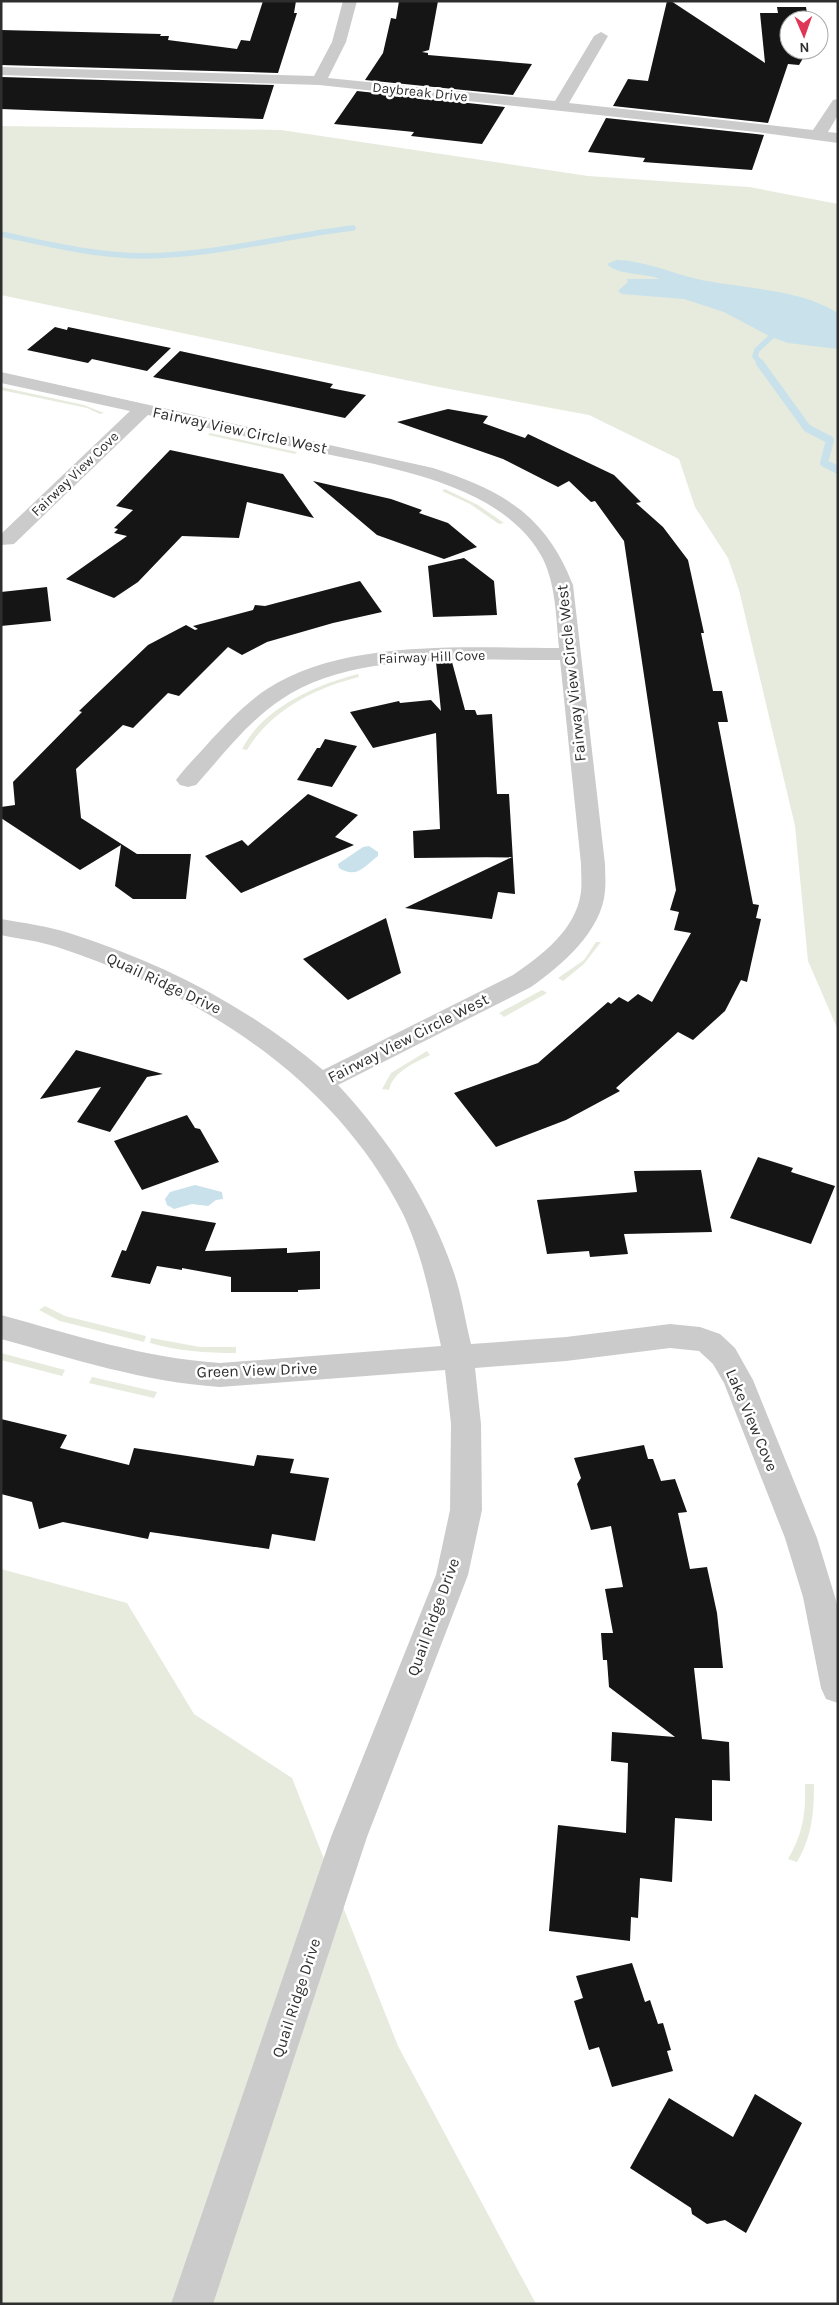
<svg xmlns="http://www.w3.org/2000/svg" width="839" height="2305" viewBox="0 0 839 2305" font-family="Karla,sans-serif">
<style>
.green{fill:#e6ebdd}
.water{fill:#c9e1eb}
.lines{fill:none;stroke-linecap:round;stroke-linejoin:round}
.stream-far1{stroke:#c9e1eb;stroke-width:5.5}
.stream{stroke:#c9e1eb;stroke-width:8}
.building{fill:#151515}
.minor{fill:#cbcbcb;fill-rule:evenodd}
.labels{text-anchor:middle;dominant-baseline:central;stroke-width:5;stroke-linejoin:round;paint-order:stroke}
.far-street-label{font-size:14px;fill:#2e2e2e;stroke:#fff}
.street-label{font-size:16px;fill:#2e2e2e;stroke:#fff}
</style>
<rect width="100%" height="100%" fill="#fff"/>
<path class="green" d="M1 126 281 130 588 176 749 187 838 204V1030L808 961 795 826 739 590 728 558 695 507 679 459 589 415 439 387 1 295Z
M1 387 84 405 104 413 100 414 87 408 1 390Z
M210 433 297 452 295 454 208 435Z
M445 489 478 505 504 523 499 524 470 504 442 491Z
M358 674 359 677C315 688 271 710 247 750L242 749C263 708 315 685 358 674Z
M596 942H601L584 964 563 981 558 978 584 960Z
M542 990 547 993 504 1017 499 1013Z
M427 1051 430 1055C415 1063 393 1071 389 1090L382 1089 391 1073Z
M45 1306 65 1316 146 1336 144 1342 60 1321 39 1310Z
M151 1338 200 1347H236V1353C206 1353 178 1351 150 1343Z
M1 1353 65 1370 62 1376 1 1360Z
M92 1377 157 1392 154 1398 89 1383Z
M1 1569 127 1603 194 1714 292 1778 398 2046 536 2304H1Z
M805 1784H814C814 1814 812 1836 797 1862L788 1859C803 1834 806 1812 805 1784Z"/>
<path class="water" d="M616 260C643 260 671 273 697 279 742 289 799 288 838 313V349L788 343 771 337 724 312 684 299 622 294 618 291 628 282 627 279H660C646 273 616 275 607 264Z
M369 846 378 852V856C363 867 357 879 339 868L338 864 363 847Z
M195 1185 222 1192 223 1199 216 1200 208 1206 192 1204 174 1209 167 1205 165 1199 170 1192Z"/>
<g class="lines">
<path class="stream-far1" d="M1 234C48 244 96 256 145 256 215 255 284 236 353 228
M761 364 755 356 757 350 771 337"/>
<path class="stream" d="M760 363 807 428 830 440 824 463 838 470"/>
</g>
<path class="building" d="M263 1H296L294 13H297L278 73 1 65V30L161 34 160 36H169L168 40 237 49 241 40 250 41Z
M399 1H438L429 50 422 52 428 53V55L532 64 513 95 365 80 383 53 391 18 396 19Z
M667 1H671L765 63 760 13H778L777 7H806L808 20H789V50H808L799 65 788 64 768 123 613 106 628 79 648 81Z
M1 77 274 85 263 119 1 109Z
M357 91 505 107 482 144 411 136 414 132 334 124Z
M606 118 756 134 764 135 752 170 643 162 645 158 588 152Z
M55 327 67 330 68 327 171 348 147 371 92 359 88 363 27 350Z
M180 351 333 384 330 388 366 395 345 418 153 377Z
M448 409 488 416 483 423 525 438 528 434 614 475 641 502 636 503 663 527 688 560 704 633H701L713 691H722L728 722H718L753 904 759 905 756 918 761 919 747 982 741 980 725 1011 693 1040 678 1032 616 1088 620 1091 566 1120 496 1147 454 1093 538 1063 608 1002 611 1004 619 997 628 1002 638 994 652 1002 691 933 674 930 679 912 670 910 676 890 624 541 595 501 591 502 569 481 558 487 503 459 397 422Z
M170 450 283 474 314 518 247 502 239 538 182 536 138 582 114 598 66 579 127 536 114 533 118 529 114 528 133 510 116 506Z
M313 481 391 499 422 510 419 513 448 523 477 547 444 559 377 535Z
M464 558 494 581 497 615 433 617 428 566Z
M360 581 382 612 333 623 267 642 242 655 228 647 179 696 168 693 133 728 123 725 76 769 81 818 137 854H191L186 899H133L115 886 121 845 80 870 1 818V807L15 805 13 782 82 712 79 711 148 645 186 625 195 630 198 629 193 626 253 610 255 605 265 606Z
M47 587 51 621 1 626V592Z
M436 662H452L465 710H475L477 715 492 714 497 794H509L515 894 498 892 492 919 405 908 512 857 414 858 413 831 440 829 436 733 373 748 350 712 399 701 400 703 431 700 441 711Z
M325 739 357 746 332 787 297 780 317 748H320Z
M308 794 358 815 335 837 354 845 241 893 205 856 242 840 248 846Z
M386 918 401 973 348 1000 303 959Z
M76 1050 123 1063 163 1074 147 1077 110 1132 77 1122 101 1087 40 1099Z
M187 1115 195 1128 200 1129 219 1162 142 1190 114 1141Z
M758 1157 793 1168 791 1172 835 1186 811 1244 730 1218Z
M701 1170 712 1232 624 1234 628 1254 590 1257 589 1251 547 1254 537 1200 637 1192 634 1171Z
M142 1211 216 1223 205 1251 287 1248V1253L320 1251V1289L298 1290V1292H231V1277L182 1268V1270L157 1266 150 1284 111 1277 122 1250 126 1251Z
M1 1419 67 1435 60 1448 129 1465 134 1448 254 1466 257 1455 294 1459 290 1473 329 1478 315 1541 272 1534 269 1549 150 1532 148 1539 63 1522 39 1529 32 1502 1 1494Z
M644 1445 648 1459H653L661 1481 675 1479 687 1512 678 1513 690 1569 707 1567 717 1613 723 1668H694L702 1739 729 1742 730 1781 712 1780V1821L675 1818 672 1882 640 1878 638 1918 631 1917 630 1941 549 1931 558 1825 626 1833 628 1763 611 1761 612 1732 675 1737 609 1687 607 1660H603L601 1633H613L605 1589 623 1587 611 1526 591 1530 577 1484 581 1478 574 1458Z
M632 1963 645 2002 650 2000 658 2024 663 2023 671 2050 667 2051 673 2071 612 2087 599 2047 589 2050 574 2001 583 1998 576 1976Z
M755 2094 802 2123 746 2233 725 2220 707 2224 692 2214 691 2208 630 2168 669 2098 733 2137Z"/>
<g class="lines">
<path class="minor" d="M343 1H357L346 42 328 78 555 101 594 36 601 32 608 36 569 103 813 130 833 100 838 99V115L828 132 838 133V143L756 132 319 85 1 75V67L314 76 332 42Z
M1 372 433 468C503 491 545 514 573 585L605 864C605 873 606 882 605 891 602 931 561 966 531 987L338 1085C389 1140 430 1202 454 1273 462 1296 465 1321 471 1344L566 1337 670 1324 700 1327 720 1334 735 1348 753 1380 817 1538 835 1597 838 1608V1703L826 1699 821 1688 803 1597 785 1538 724 1383 713 1364 699 1351 670 1348 566 1361 475 1368 481 1424 482 1510 468 1575 367 1837 213 2304H171L331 1837 436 1575 450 1510 451 1424 445 1370 220 1387C144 1382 74 1359 1 1339V1315C74 1335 145 1358 220 1363L441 1346C431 1301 423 1255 402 1212 333 1076 198 993 57 947 39 941 19 939 1 935V919C24 923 47 926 69 933 161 962 249 1007 323 1070L513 975C542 955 576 930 581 892 582 883 581 873 581 864L560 660C476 661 354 650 282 699 248 721 223 755 196 785L188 787 180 785 176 780C186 766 200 753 211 740 228 722 246 703 267 689 346 638 468 648 559 648 556 618 556 586 543 559 503 481 379 466 303 449 251 438 199 426 148 415L14 544 1 545V534L130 411 1 383Z"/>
</g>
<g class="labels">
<g class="far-street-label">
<text transform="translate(420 92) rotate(6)">Daybreak Drive</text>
<text transform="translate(75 474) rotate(-44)">Fairway View Cove</text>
<text transform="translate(432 657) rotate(-2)">Fairway Hill Cove</text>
</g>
<g class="street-label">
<text transform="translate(240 430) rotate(12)">Fairway View Circle West</text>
<text transform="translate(571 673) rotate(-96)">Fairway View Circle West</text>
<text transform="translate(164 983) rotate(25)">Quail Ridge Drive</text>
<text transform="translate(408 1038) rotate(-27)">Fairway View Circle West</text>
<text transform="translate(257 1370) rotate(-2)">Green View Drive</text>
<text transform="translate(752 1420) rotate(67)">Lake View Cove</text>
<text transform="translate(433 1617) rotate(-70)">Quail Ridge Drive</text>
<text transform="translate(296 1998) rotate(-72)">Quail Ridge Drive</text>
</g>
</g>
<rect width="839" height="2305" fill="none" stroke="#2e2e2e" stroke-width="5"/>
<g transform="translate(804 35) rotate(178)"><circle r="24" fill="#ffffff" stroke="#ababab"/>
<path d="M0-4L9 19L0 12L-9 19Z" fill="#e03655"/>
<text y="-8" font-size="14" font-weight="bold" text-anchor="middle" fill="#2e2e2e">N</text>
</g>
</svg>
